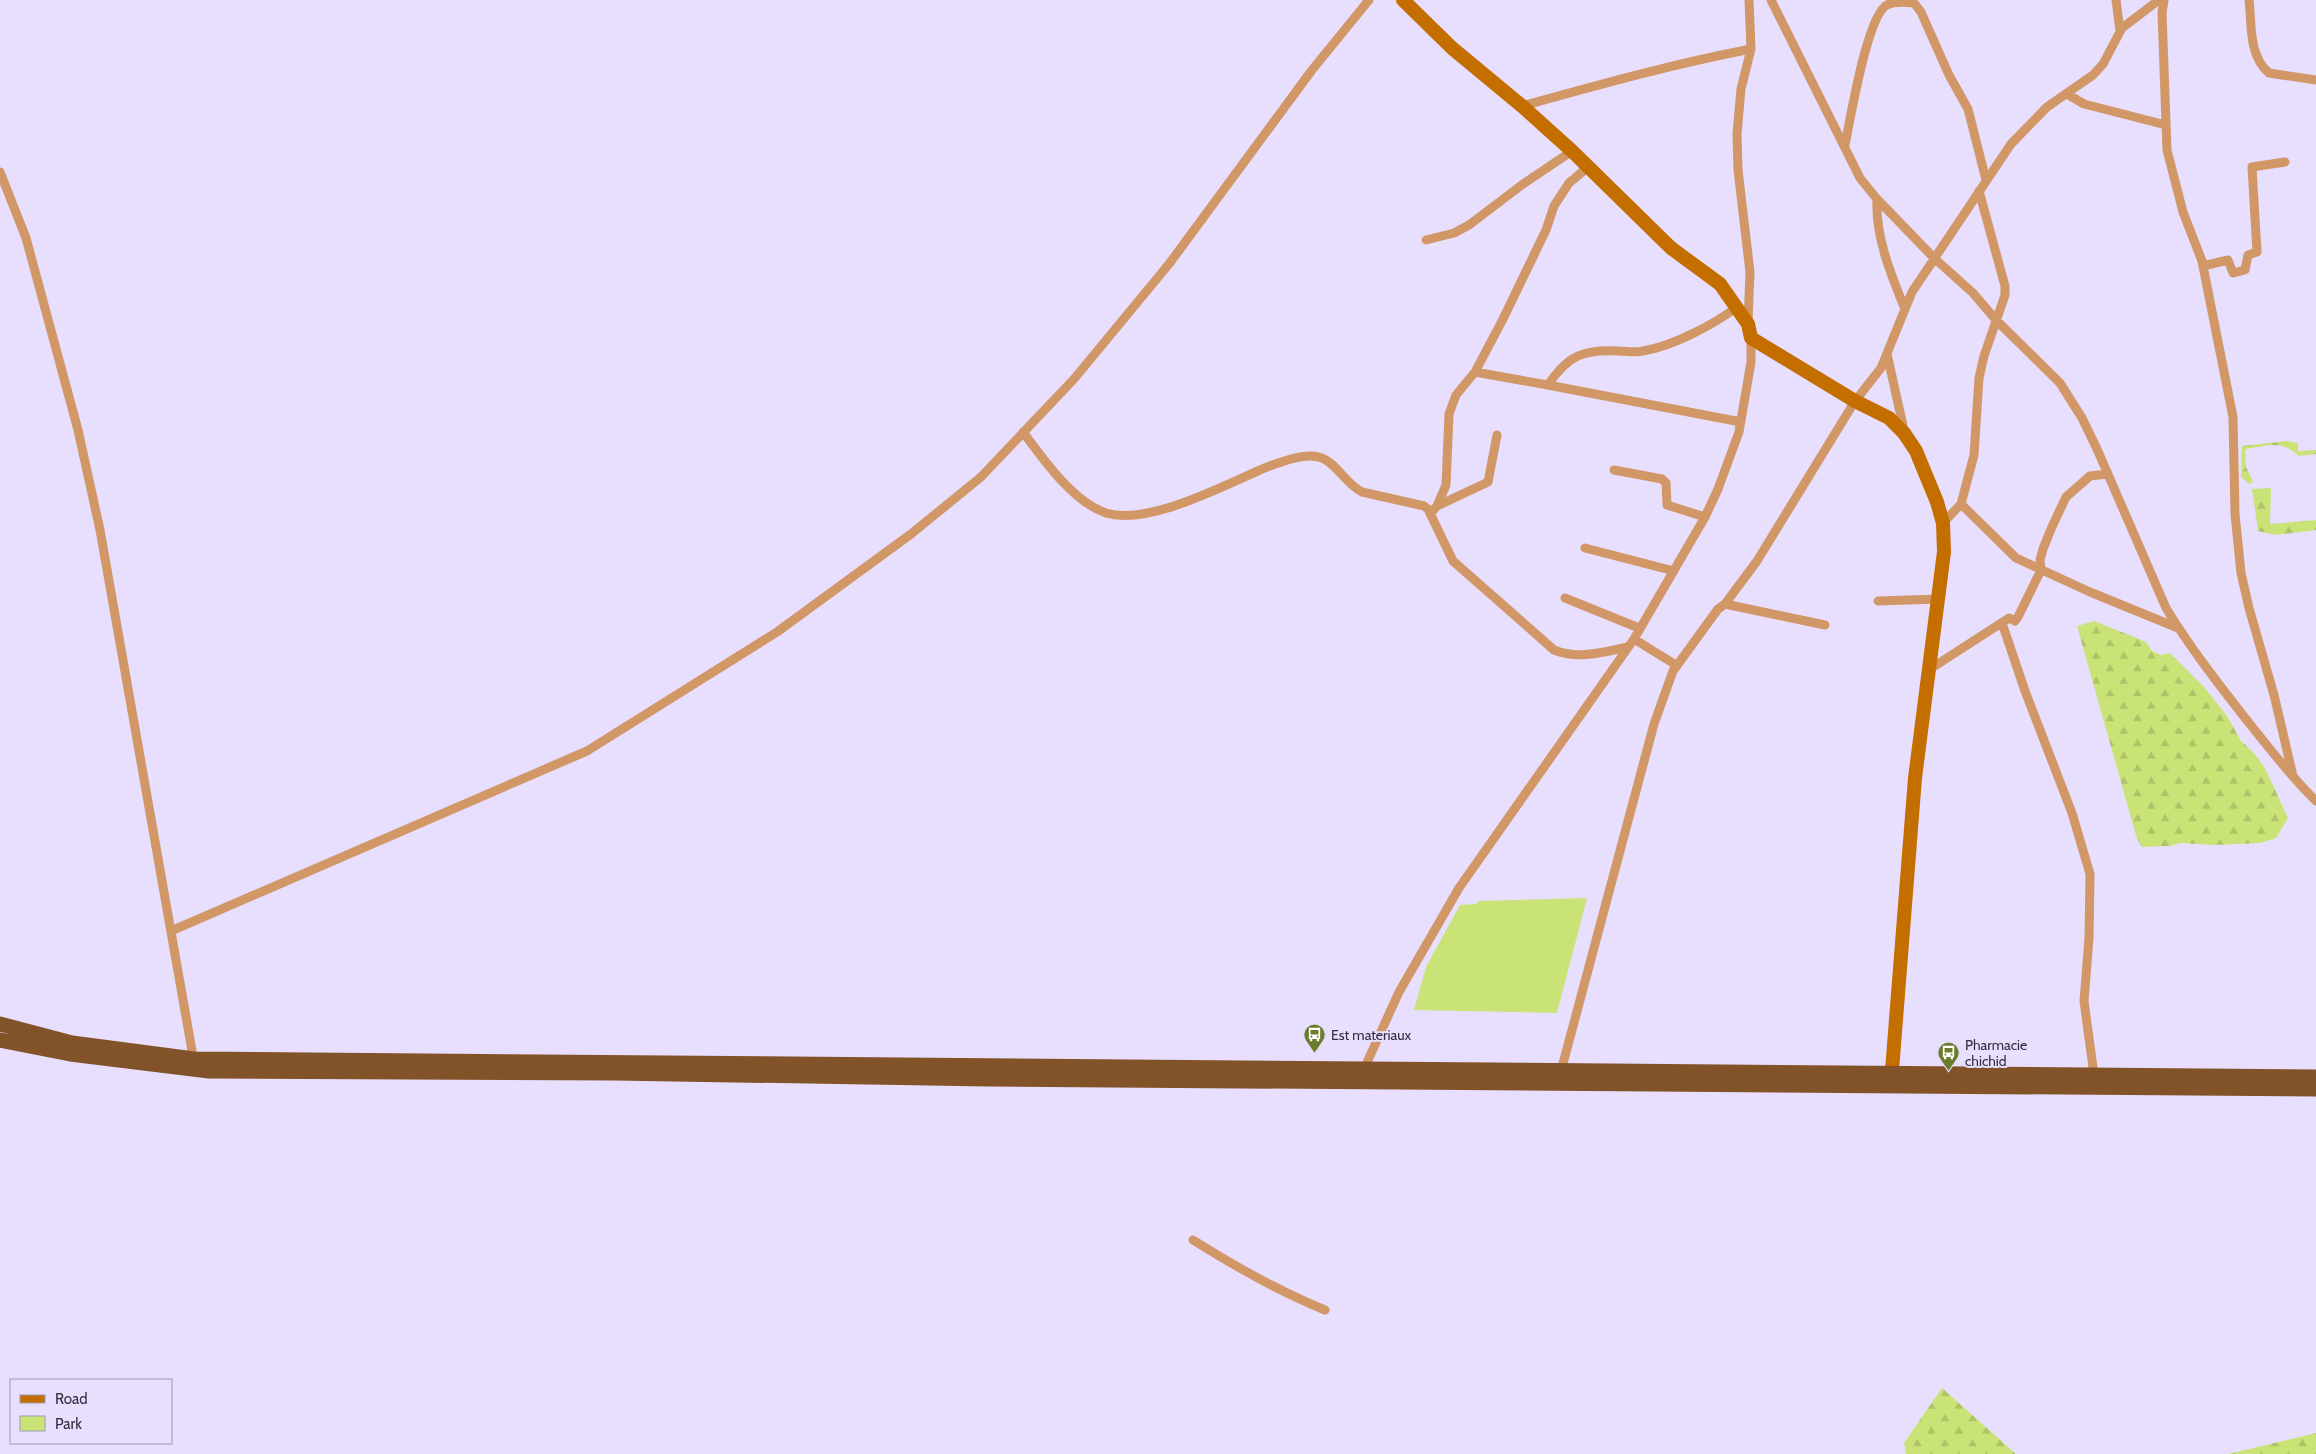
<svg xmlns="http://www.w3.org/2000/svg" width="2316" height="1454" viewBox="0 0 2316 1454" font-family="Cabin,sans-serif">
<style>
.green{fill:#cae377}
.forest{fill:url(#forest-firs)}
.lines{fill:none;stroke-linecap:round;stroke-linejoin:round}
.street{stroke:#d29766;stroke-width:9}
.secondary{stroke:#c56e00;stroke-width:14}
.highway{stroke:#825228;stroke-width:15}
.labels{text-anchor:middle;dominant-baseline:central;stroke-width:4;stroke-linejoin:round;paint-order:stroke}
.poi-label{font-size:14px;fill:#342f3f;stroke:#e8defe;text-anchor:start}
</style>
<defs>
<pattern id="forest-firs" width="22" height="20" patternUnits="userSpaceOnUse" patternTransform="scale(1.25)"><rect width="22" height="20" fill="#cae377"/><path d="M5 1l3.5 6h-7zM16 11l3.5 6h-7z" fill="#aec368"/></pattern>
</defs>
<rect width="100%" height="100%" fill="#e8defe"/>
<path class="green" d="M1587 898 1557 1013 1414 1010 1426 967 1460 905 1476 904 1478 901Z"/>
<path class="forest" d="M2287 441 2298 443V451L2316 450V454L2299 456C2280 439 2268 446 2245 449L2246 467 2253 482 2249 484 2241 477 2242 446Z
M2271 488 2270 524 2316 520V530L2275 535 2258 531 2252 489Z
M2094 621 2146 642 2152 651 2161 655 2170 653 2204 687 2227 716 2241 741 2254 753 2265 768 2288 818 2276 838 2260 843 2213 845 2181 843 2169 846 2142 847 2137 839 2077 626Z
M1942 1388 2016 1454H1906L1904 1443Z
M2316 1433V1454H2228Z"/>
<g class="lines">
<path class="street" d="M1771 0 1860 178 1877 199 1934 258 1973 293 1996 320 2060 383 2082 418 2097 449 2166 608C2191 649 2220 686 2249 723 2271 750 2291 777 2316 801
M2116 0 2120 31
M2164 0 2162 13 2167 150 2183 212 2202 261 2233 417 2235 514 2241 573 2249 608 2274 695 2293 776
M2249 0C2252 24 2248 55 2269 73L2316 80
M2067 94 2084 104 2166 125
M1522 106C1598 85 1673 64 1751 49
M1845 145C1850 121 1867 15 1887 5 1895 1 1905 2 1914 3L1921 12 1949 75 1968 109 1986 180
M0 172 26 238 78 430 100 530 194 1062
M1877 199C1875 236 1891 275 1905 309
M1426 240 1454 233 1469 225 1523 184 1572 151
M2203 266 2228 260 2233 273 2245 270 2248 255 2257 252 2252 167 2285 162
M1748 324 1750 272 1738 170 1737 134 1741 89 1751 49 1749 0
M1887 354 1904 430
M1475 372 1548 385C1568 355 1584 349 1619 351 1627 351 1635 353 1643 351 1673 346 1713 325 1737 307
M1548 385 1741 422
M1023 432C1043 459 1073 502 1106 513 1150 526 1226 484 1267 467 1283 461 1306 452 1322 458 1337 464 1346 484 1362 492L1424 506 1428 509 1453 561 1554 650C1578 660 1604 652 1628 647
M1614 470 1662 479 1666 483 1667 505 1705 517
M1961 504 2016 558 2090 592 2178 628
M1437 506 1488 482 1497 435
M1430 514 1437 506 1446 485 1449 414 1456 395 1475 372 1503 319 1546 230 1554 206 1569 183 1588 167
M1943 523 1961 504 1965 489 1974 455 1979 378 1984 356 2005 295V286L1979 191
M1585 548 1674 571
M1565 598 1639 628
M1878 601 1939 599
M1725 604 1825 625
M2002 623 2025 691 2072 813 2090 874 2089 938 2084 1001 2094 1075
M1634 639 1676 665
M1927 671 2009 618 2015 621 2018 617 2041 570 2040 560 2043 549 2051 529 2066 497 2090 476 2108 474
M171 931 587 751 777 632 911 534 981 477 1074 379 1169 264 1312 70 1369 0
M1364 1069 1399 992 1459 888 1634 639 1705 517 1718 489 1739 432 1751 362V338
M1561 1071 1654 724 1673 671 1718 609 1725 604 1757 561 1855 401 1881 368 1912 292 2011 144 2047 107 2093 75 2103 64 2122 28 2159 0
M1193 1240C1236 1267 1278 1291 1325 1310"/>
<path class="secondary" d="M1403 0 1452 48 1522 106 1572 151 1671 248 1720 284 1748 324 1751 338 1855 401 1889 418 1904 433 1916 451 1937 502 1943 523 1944 552 1915 778 1891 1083"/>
<path class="highway" d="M0 1024 72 1043 194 1059 2316 1077
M0 1040 70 1054 209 1071 615 1073 989 1079 2316 1089"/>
</g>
<defs>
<symbol id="bus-pin" viewBox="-11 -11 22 30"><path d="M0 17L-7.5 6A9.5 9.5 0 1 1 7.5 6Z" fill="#6b7d2b" stroke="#e8defe"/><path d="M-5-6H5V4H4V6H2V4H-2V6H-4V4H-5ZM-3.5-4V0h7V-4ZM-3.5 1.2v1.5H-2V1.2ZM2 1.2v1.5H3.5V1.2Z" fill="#fff"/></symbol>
</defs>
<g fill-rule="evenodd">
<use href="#bus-pin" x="1302" y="1022" width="25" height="34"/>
<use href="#bus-pin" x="1936" y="1040" width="25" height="34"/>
</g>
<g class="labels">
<g class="poi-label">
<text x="1331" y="1035">Est materiaux</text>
<text x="1965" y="1045">Pharmacie<tspan x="1965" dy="16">chichid</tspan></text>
</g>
</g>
<rect x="10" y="1379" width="162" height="65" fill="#e8defe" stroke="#a098b2"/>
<rect x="20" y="1395" width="25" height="8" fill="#c56e00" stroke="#a098b2"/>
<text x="55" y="1404" font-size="15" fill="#342f3f">Road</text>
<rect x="20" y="1416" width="25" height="15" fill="#cae377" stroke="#a098b2"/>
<text x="55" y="1429" font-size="15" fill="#342f3f">Park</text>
</svg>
